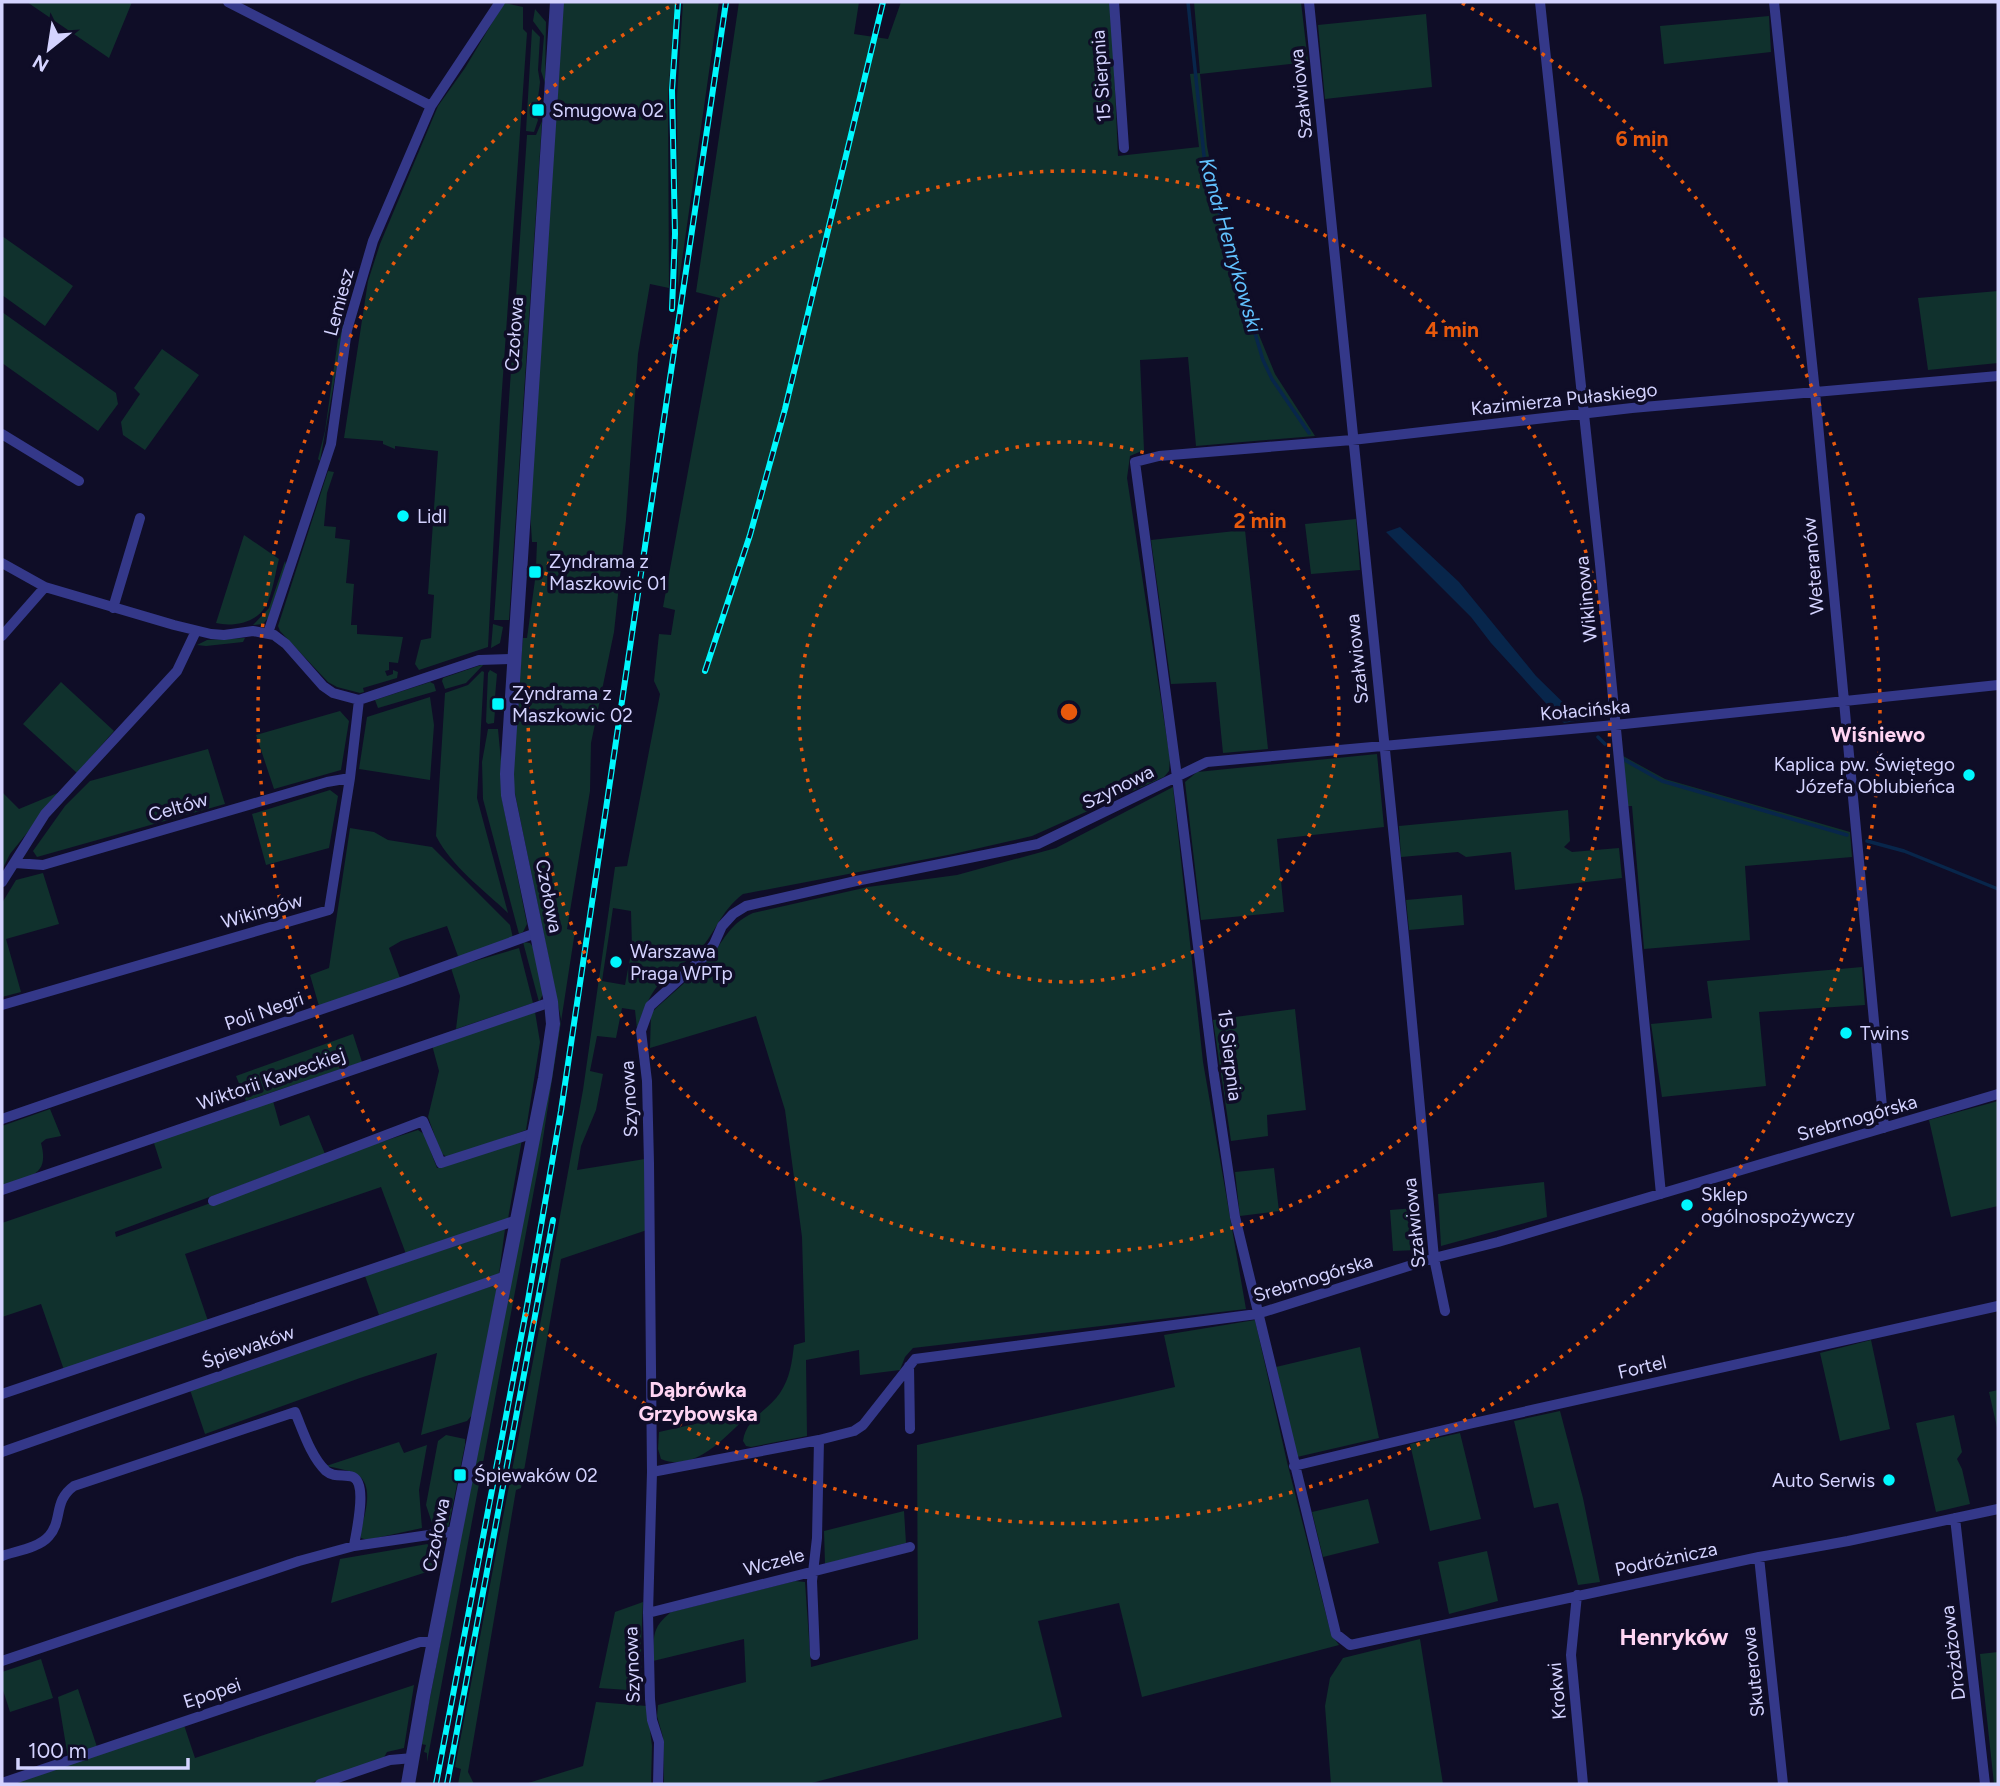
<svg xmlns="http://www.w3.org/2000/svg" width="2000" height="1786" viewBox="0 0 2000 1786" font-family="Figtree,sans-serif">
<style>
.green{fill:#10312d;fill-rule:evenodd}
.water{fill:#08264b}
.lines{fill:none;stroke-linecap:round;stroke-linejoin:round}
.stream{stroke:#08264b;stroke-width:3.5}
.minor{stroke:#343889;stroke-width:10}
.tertiary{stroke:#343889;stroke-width:14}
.rail-casing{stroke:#00f8fe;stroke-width:6}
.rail{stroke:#0f0d27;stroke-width:3.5;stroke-dasharray:10;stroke-linecap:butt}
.ring{fill:none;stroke:#e8590c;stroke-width:3.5;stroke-dasharray:3.5 7}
.poi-dot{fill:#00f8fe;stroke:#0f0d27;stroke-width:2.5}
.labels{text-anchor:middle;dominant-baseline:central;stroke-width:7;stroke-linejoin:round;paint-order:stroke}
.street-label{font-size:19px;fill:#d4d3ff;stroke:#0f0d27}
.poi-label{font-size:19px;fill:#d4d3ff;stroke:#0f0d27;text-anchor:start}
.water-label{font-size:21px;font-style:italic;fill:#61c2ff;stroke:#0f0d27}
.neighbourhood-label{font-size:21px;font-weight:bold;fill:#ffd5f3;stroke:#0f0d27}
.quarter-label{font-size:23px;font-weight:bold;fill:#ffd5f3;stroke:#0f0d27}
.centre{fill:#e8590c;stroke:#0f0d27;stroke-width:3.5}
.ring-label{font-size:21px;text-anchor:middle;font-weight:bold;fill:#e8590c;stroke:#0f0d27;stroke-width:7;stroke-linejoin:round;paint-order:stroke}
</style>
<rect width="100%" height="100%" fill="#0f0d27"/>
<path class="green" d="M27 2H132L109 58Z
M563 2H675L668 97 669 288 650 284 638 354 626 520 614 632 591 743 590 791 567 929 575 931 540 1158 427 1762V1753L424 1752 426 1745 421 1744 561 1019 511 774 523 638H527L535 580H538L539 568 536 567 537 542H532L530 511Z
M683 2H719L678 288 677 97Z
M739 2H859L854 34 888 39 901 2H1111L1118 156 1199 147 1190 74 1200 73 1194 2H1301L1308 62 1200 74 1207 146 1214 183 1257 330 1275 374 1315 436 1196 446 1188 357 1140 360 1144 450 1130 456 1127 478 1170 759 1169 771 1164 777 1032 836 953 854 743 894C720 911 715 935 696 954 688 961 678 966 669 973 652 989 644 1007 637 1029L635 1010 622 1008 616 1038 597 1036 590 1071 603 1074 596 1110 581 1146 577 1170 645 1159 647 1230 561 1259 521 1488 516 1490 468 1772 474 1784H458L461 1769 455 1767 543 1309 583 1090 615 867 627 866 660 694 654 681 659 634 671 635 675 610 663 607 720 298 696 292ZM613 908 631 911 632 948 625 985 602 981Z
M504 3 523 7V29L527 33 500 418 488 647 419 670 415 664 421 640 431 638 434 595 428 594 438 451 395 446V449L383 444V441L344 438 368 281 380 244 438 106 465 68Z
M535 9 546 22 545 83 541 71 544 36 533 21Z
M1426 14 1432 87 1325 99 1318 25Z
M1769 16 1771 52 1664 64 1660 26Z
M532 29 540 37 538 70 540 82 536 115 538 120 534 132 526 131Z
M542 121 509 620H494L527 135H536Z
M2 236 73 286 45 326 2 295Z
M1998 291V363L1928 370 1918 298Z
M2 312 116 393 118 404 98 431 2 363Z
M345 321 320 461 318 459 325 431 339 332Z
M162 349 199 375 145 450 123 435 121 422 140 394 134 388Z
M328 471 334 472 327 493 324 526 336 527 335 538 350 540 346 583 354 584 351 625H357V634L403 637 398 663 389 662V670L385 671 387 676 393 674V670L398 672 397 678 363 688 364 692 360 693 337 687 328 682 280 631 278 626Z
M1356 519 1360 570 1311 574 1305 524Z
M1245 530 1268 749 1223 753 1216 682 1171 684 1151 540Z
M244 535 279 559C275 573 273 594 265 607 256 623 232 627 216 623Z
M285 561 286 565 268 618 263 624 253 625 269 608Z
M493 624 503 627 500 643 491 648Z
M245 638 243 642 206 646 197 645 207 640Z
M484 664 466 683 445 689 442 681 443 678Z
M490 670 497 674 495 697 492 698 491 709 495 710 494 723 488 724 486 722 488 673Z
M482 671 484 672 477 798 508 913C483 889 452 867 436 836L445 693 468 685Z
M61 682 114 731 77 773 23 724Z
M430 682 434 684 436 691 378 708 375 700Z
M430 697 434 725 430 780 359 769 367 717Z
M340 711 349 721 341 770 274 789 256 735Z
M488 729H498L501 761V794L527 924 523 932 519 934 483 799 482 762Z
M208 749 225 804 37 857 33 851 65 806 90 781Z
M1377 754 1384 827 1277 839 1284 912 1201 920 1185 782 1197 772Z
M1623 756 1665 779 1850 832 1852 857 1745 866 1750 940 1644 949 1632 806H1626Z
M1173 787 1203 1062 1246 1309 913 1348 905 1357 900 1370 860 1375 859 1350 806 1360 807 1436 751 1447 746 1446 743 1441C746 1418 769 1410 780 1393 790 1378 792 1362 794 1345L805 1342 802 1237 785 1110 756 1016 650 1048 651 1013C669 996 690 979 708 960 725 941 727 925 753 913L868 887 957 875 1056 848Z
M330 790 338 796 329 848 266 865 252 814Z
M2 792 19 809 60 792 10 854 2 870Z
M1568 810 1570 841 1564 847 1572 852 1619 848 1622 878 1515 890 1511 852 1466 857 1458 852 1401 857 1399 826Z
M350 828 374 832 388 840 432 847 510 925 513 938 459 959 447 926 401 941 389 948 400 978 319 1006 310 975 329 968Z
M43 873 59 924 6 939 21 992 2 997V903L16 880Z
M1462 895 1464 925 1409 930 1406 900Z
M523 942 530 943 533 947 543 994 539 1002Z
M519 948 533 1003 456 1029 460 996 451 968Z
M1862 967 1865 1005 1759 1012 1766 1086 1662 1097 1651 1024 1712 1018 1707 981Z
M1295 1009 1306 1110 1267 1115 1268 1136 1231 1141 1213 1020Z
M535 1012 540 1042 526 1130 448 1158 441 1153 428 1117 439 1071 432 1045Z
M353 1034 362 1062 246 1101 236 1076Z
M273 1101 280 1126 309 1115 325 1154 115 1232 116 1237 372 1145 418 1130 424 1134 437 1168 522 1139 508 1219 406 1254 381 1187 185 1254 208 1321 64 1370 41 1304 2 1317V1223L162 1168 153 1140Z
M1998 1101V1206L1951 1217 1929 1120Z
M50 1109 61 1136 46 1139 41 1143C50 1177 29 1176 2 1186V1126Z
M1274 1168 1279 1211 1240 1216 1235 1172Z
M1544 1182 1547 1217 1441 1246 1438 1194Z
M1415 1208 1418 1250 1393 1251 1390 1210Z
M505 1229 499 1274 379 1315 365 1276Z
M492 1286 497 1287 473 1414 467 1421 421 1435 437 1353 360 1378 205 1434 190 1390Z
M1255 1320 1287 1462 1331 1634 1339 1645 1142 1697 1119 1603 1038 1621 1062 1717 808 1784H664L663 1737 657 1716 658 1705 746 1682 744 1639 653 1661C654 1637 651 1628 671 1612L795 1581 805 1582 811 1667 918 1639 917 1445 1175 1387 1164 1335Z
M1871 1340 1890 1429 1840 1441 1820 1353Z
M1360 1347 1379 1438 1297 1457 1276 1367Z
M1998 1390V1432L1989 1392Z
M753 1411C729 1432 697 1474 661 1459L658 1449 659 1432Z
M1560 1411 1583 1498 1600 1582 1578 1585 1558 1503 1534 1508 1514 1421Z
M1954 1415 1962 1452 1957 1459 1962 1469 1970 1504 1936 1512 1916 1423Z
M1460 1433 1481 1519 1430 1531 1410 1444Z
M446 1435 465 1439V1445L448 1529H434L426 1505 438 1441Z
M399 1442 404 1453 427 1445 419 1490 422 1528 367 1540 361 1538 360 1533C364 1517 375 1487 358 1475 350 1470 336 1468 326 1466Z
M1368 1499 1379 1543 1323 1557 1312 1512Z
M904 1511 906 1543 825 1564 824 1531Z
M445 1541 439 1568 331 1603 340 1559Z
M1487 1551 1498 1601 1449 1614 1438 1562Z
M643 1602 641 1644 642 1691 599 1688 615 1612Z
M1420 1639 1443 1784H1331L1325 1706 1330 1678 1343 1658Z
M1998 1652V1784H1994L1980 1654Z
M41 1659 53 1698 10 1712 2 1687V1672Z
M414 1685 404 1748 387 1752 382 1761 307 1784H8L184 1725 195 1758Z
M78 1689 97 1747 68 1758 58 1697Z
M596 1702 647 1706 652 1746 651 1784H525L583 1766Z"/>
<path class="water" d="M1400 527 1459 582 1536 676 1581 720 1564 723 1491 643 1471 617 1386 532Z"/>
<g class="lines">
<path class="stream" d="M1188 2 1205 165 1263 360 1272 379 1309 433
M1598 737 1605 744
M1623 759 1662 781 1847 835
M1867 841 1904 851 1998 889"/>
<path class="minor" d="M228 2 431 106
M1114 2 1124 148
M1309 2 1404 937 1434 1258 1445 1311
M1540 2 1600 564 1661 1194
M1774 2 1815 392 1884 1128
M1998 376 1632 408 1352 440 1159 456 1135 462 1177 777 1214 1075 1235 1217 1336 1634 1350 1645 1355 1644 1759 1557 1848 1541 1998 1509
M2 434 79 481
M2 563 45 587 174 625 211 634 224 635 253 631 274 635 286 644 323 686 333 693 359 700 479 660 513 659
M113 608 140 518
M268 633 331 444 347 330 373 241 431 106 500 2
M2 636 45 587
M15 863 43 865 327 782 350 778
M2 882 45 814 177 671 196 631
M2 1005 329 910 350 778 359 700
M2 1119 404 981 536 933
M2 1190 551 1002
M213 1201 423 1121 441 1163 534 1133
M909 1366 910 1429
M2 1394 517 1220
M2 1452 506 1276
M1294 1466 1469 1424 1998 1306
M652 1472 819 1440 854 1431 863 1425 915 1359 1257 1314 1434 1258 1498 1242 1998 1094
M1955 1518 1985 1784
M2 1556C16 1551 39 1548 49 1536 63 1520 53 1501 74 1486L295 1412C303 1431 311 1457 326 1471 334 1478 344 1474 353 1477 368 1484 356 1532 354 1546
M1759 1557 1783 1784
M1577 1595 1571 1655 1583 1784
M648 1613 910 1547
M815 1655 812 1581 817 1538 819 1440
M2 1661 299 1561 354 1546 456 1531
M2 1783 420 1642H433
M320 1784 390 1760 413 1758
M658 1784 659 1742 652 1720 650 1699 648 1613 652 1472 649 1163 647 1081 641 1031 650 1006 705 956 714 944 722 926 733 914 746 906 856 881 1038 844 1207 762 1615 725 1998 685"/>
<path class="tertiary" d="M408 1784 423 1697 545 1078 553 1024 551 1002 508 795 507 774 557 2"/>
<defs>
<path id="rail" d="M672 309 675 234 672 90 678 2
M705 671 750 535 785 409 883 2
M436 1784 527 1306 561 1111 726 2
M447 1784 553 1220"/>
</defs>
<use href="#rail" class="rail-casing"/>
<use href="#rail" class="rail"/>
</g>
<g class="ring">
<circle cx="1069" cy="712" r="270"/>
<circle cx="1069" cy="712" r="541"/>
<path d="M1462 3A811 811 0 1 1 676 3"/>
</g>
<g class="poi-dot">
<rect x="531" y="103" width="14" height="14" rx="3.5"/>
<circle cx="403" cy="516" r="7"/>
<rect x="528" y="565" width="14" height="14" rx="3.5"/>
<rect x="491" y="697" width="14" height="14" rx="3.5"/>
<circle cx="1969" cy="775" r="7"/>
<circle cx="616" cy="962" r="7"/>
<circle cx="1846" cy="1033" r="7"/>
<circle cx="1687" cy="1205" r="7"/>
<rect x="453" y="1468" width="14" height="14" rx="3.5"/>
<circle cx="1889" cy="1480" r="7"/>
</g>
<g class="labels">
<g class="street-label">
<text transform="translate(1101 76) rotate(-94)">15 Sierpnia</text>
<text transform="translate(1301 94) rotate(-96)">Szałwiowa</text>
<text transform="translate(339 302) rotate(-75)">Lemiesz</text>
<text transform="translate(514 334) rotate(-86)">Czołowa</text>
<text transform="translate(1564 399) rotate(-6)">Kazimierza Pułaskiego</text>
<text transform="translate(1813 566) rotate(-95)">Weteranów</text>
<text transform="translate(1586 599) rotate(-96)">Wiklinowa</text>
<text transform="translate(1357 659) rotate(-96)">Szałwiowa</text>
<text transform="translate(1585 710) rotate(-5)">Kołacińska</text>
<text transform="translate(1118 787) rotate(-26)">Szynowa</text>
<text transform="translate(178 807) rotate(-16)">Celtów</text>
<text transform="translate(549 896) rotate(79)">Czołowa</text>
<text transform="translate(262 911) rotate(-16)">Wikingów</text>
<text transform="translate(264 1011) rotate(-19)">Poli Negri</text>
<text transform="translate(1230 1055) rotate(83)">15 Sierpnia</text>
<text transform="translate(271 1079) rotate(-19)">Wiktorii Kaweckiej</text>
<text transform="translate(629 1099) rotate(-93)">Szynowa</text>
<text transform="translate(1857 1118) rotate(-16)">Srebrnogórska</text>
<text transform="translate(1414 1223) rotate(-96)">Szałwiowa</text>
<text transform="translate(1313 1278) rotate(-17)">Srebrnogórska</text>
<text transform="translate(248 1347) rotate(-19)">Śpiewaków</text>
<text transform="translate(1642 1367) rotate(-13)">Fortel</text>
<text transform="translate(436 1535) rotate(-79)">Czołowa</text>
<text transform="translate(1666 1559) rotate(-12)">Podróżnicza</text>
<text transform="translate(774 1562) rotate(-15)">Wczele</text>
<text transform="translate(1953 1653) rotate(-97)">Drożdżowa</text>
<text transform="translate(632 1665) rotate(-92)">Szynowa</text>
<text transform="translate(1753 1672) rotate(-96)">Skuterowa</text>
<text transform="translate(1557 1691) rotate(-95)">Krokwi</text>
<text transform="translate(212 1693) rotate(-18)">Epopei</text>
</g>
<g class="poi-label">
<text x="552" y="110">Smugowa 02</text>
<text x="417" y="516">Lidl</text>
<text x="549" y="561">Zyndrama z<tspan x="549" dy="22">Maszkowic 01</tspan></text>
<text x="512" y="693">Zyndrama z<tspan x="512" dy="22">Maszkowic 02</tspan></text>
<text x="1955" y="764" text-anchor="end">Kaplica pw. Świętego<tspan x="1955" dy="22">Józefa Oblubieńca</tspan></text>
<text x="630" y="951">Warszawa<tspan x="630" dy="22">Praga WPTp</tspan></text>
<text x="1860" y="1033">Twins</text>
<text x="1701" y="1194">Sklep<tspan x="1701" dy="22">ogólnospożywczy</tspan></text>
<text x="474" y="1475">Śpiewaków 02</text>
<text x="1875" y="1480" text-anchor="end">Auto Serwis</text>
</g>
<g class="water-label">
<text transform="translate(1231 245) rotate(74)">Kanał Henrykowski</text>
</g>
<g class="neighbourhood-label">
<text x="1878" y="734">Wiśniewo</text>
<text x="698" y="1389">Dąbrówka<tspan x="698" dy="24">Grzybowska</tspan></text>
</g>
<g class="quarter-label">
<text x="1674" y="1637">Henryków</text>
</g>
</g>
<circle cx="1069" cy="712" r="10" class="centre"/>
<g class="ring-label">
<text x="1642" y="146">6 min</text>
<text x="1452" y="337">4 min</text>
<text x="1260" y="528">2 min</text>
</g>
<rect width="2000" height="1786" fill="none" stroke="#d4d3ff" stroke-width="7"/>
<g transform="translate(49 49) rotate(210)" stroke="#0f0d27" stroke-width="5" paint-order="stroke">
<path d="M0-5L12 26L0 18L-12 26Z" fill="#d4d3ff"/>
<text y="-10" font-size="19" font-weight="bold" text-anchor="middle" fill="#d4d3ff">N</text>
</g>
<path d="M18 1758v10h170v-10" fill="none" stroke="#d4d3ff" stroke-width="3.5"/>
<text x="28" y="1758" font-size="21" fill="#d4d3ff" stroke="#0f0d27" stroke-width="5" paint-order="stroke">100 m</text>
</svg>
